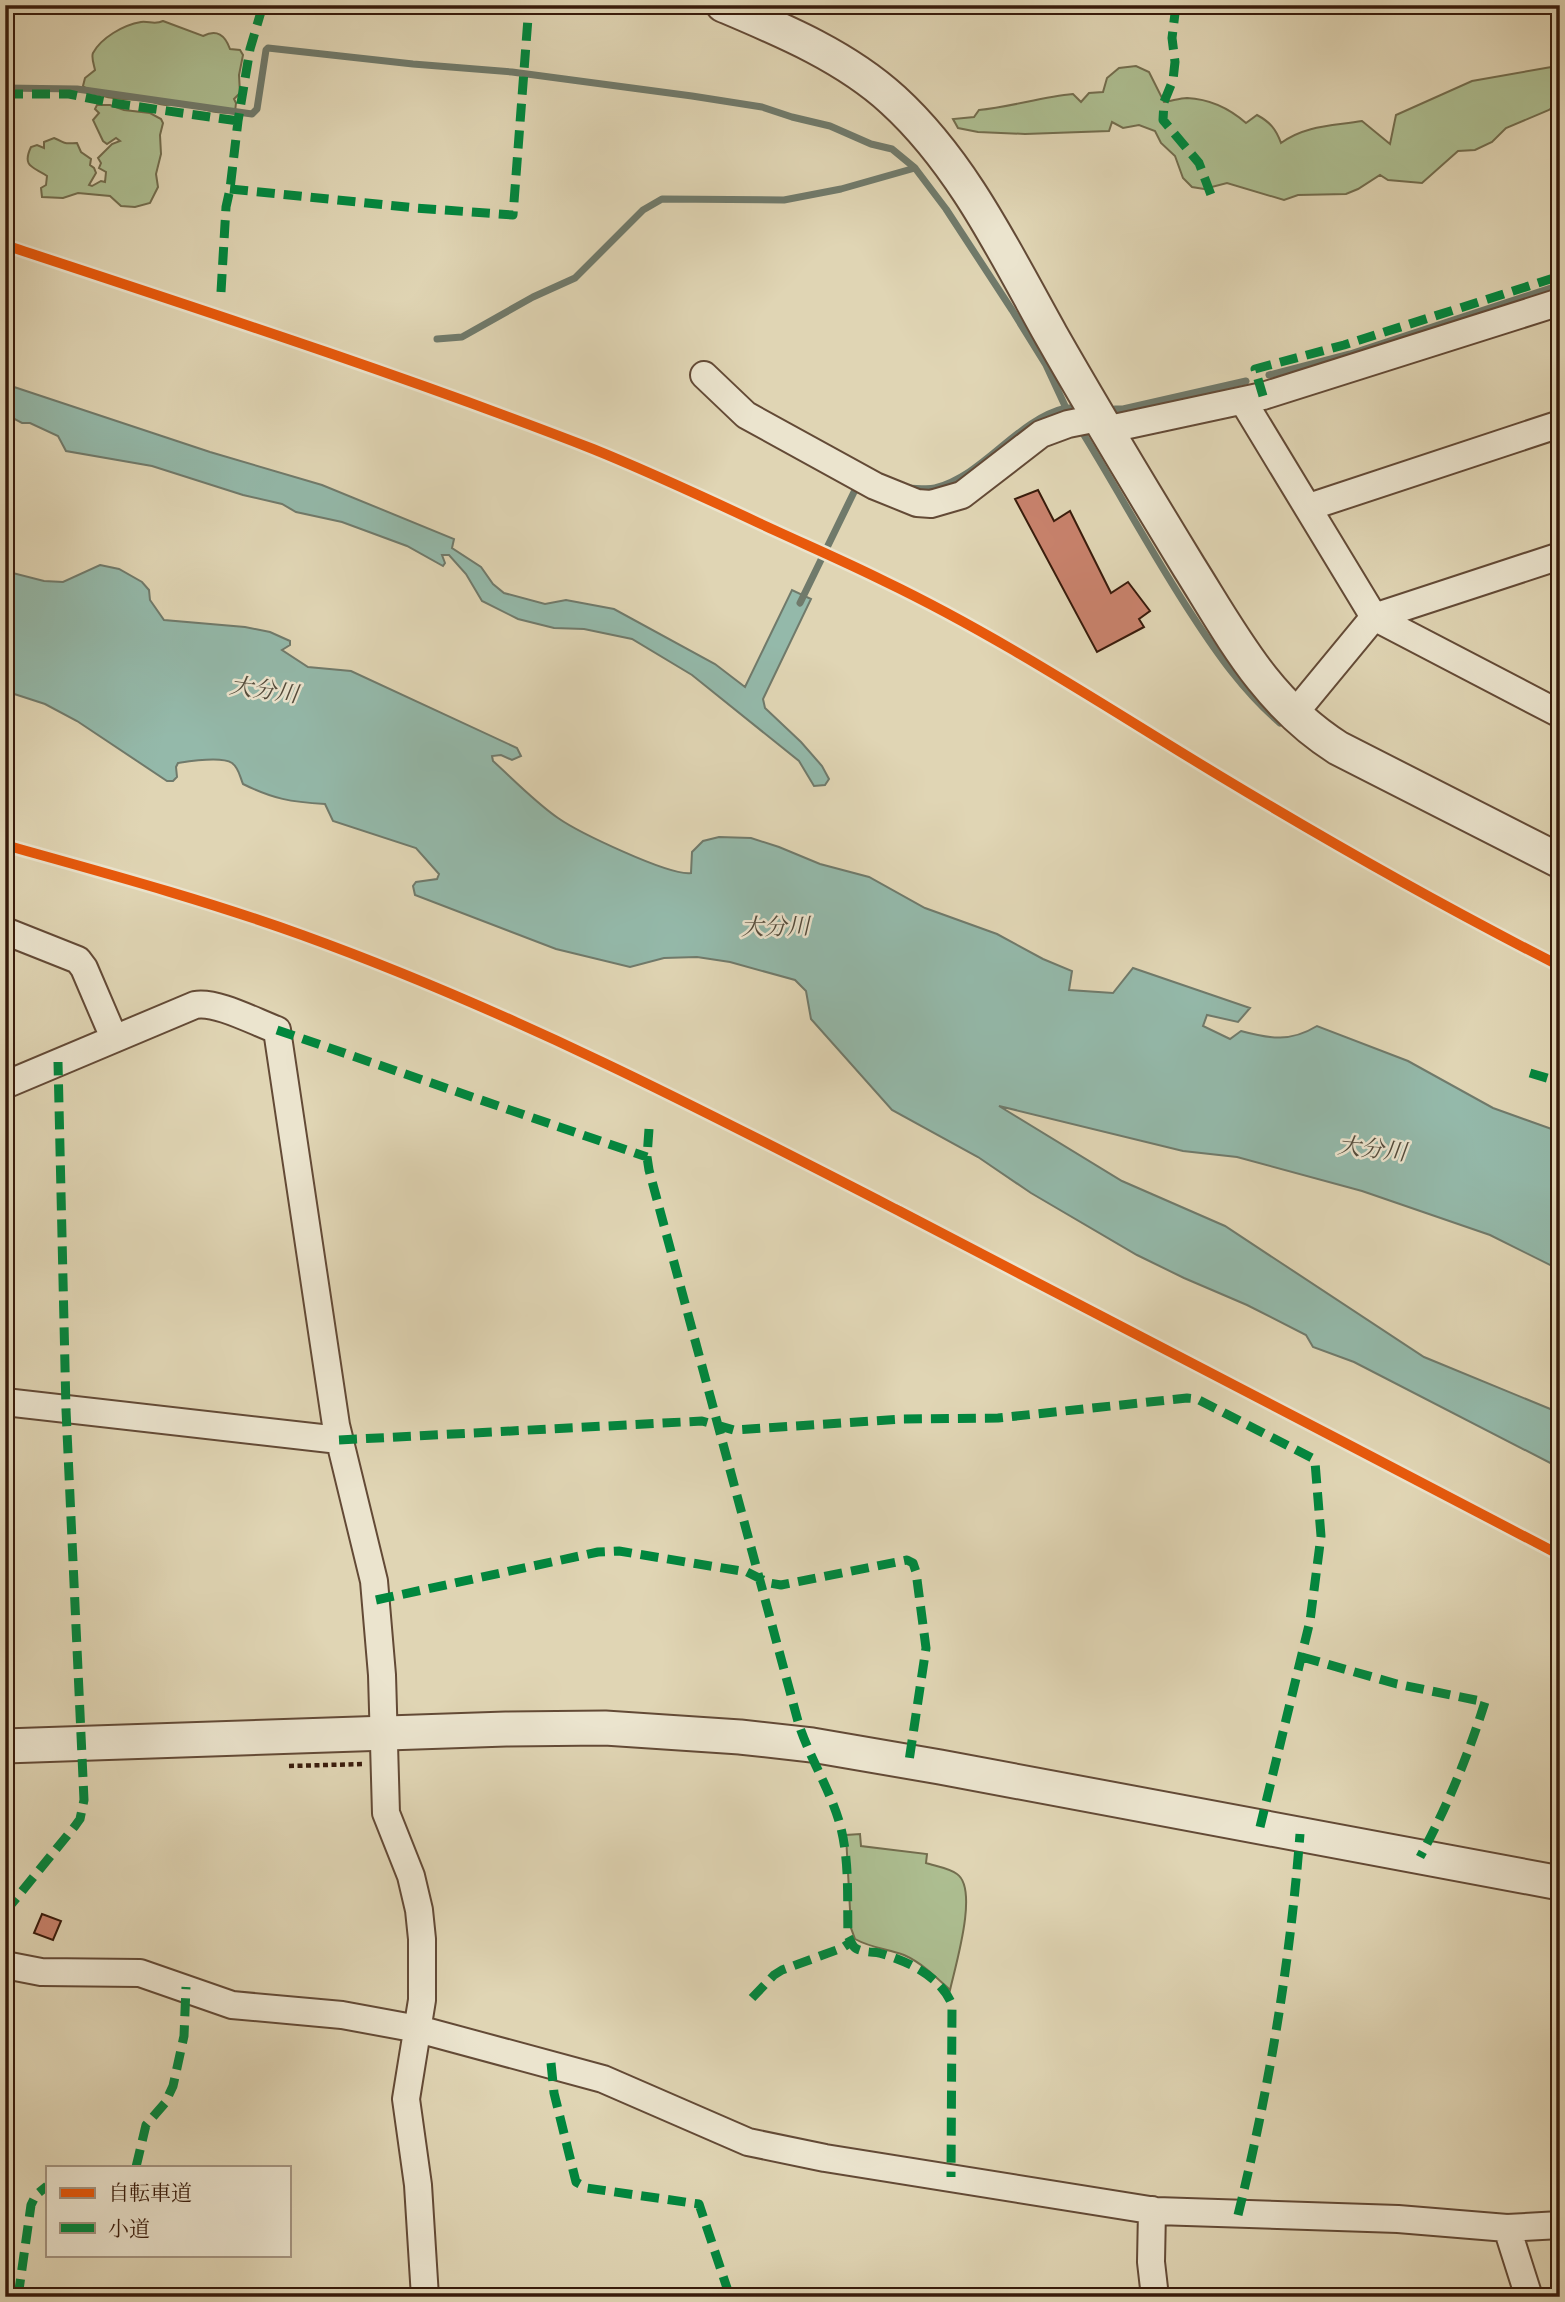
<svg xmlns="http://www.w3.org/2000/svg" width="1565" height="2302" viewBox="0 0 1565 2302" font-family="'IM FELL French Canon','Noto Serif JP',serif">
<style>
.green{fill:#adbe91;stroke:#736d4e;stroke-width:2}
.water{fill:#94b9aa;stroke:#707a6b;stroke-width:2}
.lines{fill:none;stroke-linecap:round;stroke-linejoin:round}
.stream{stroke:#707a6b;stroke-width:7}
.building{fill:#c8826c;stroke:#391c0c;stroke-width:2}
.minor-casing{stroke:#634a36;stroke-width:30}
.tertiary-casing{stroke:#634a36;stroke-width:37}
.path{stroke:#391c0c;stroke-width:4.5;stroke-dasharray:5 3.5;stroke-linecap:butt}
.minor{stroke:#ebe4ce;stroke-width:26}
.tertiary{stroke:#ebe4ce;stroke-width:33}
.quiet{stroke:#00873e;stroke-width:9;stroke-dasharray:18 9;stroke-linecap:butt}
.cycleway-casing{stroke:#ebe4ce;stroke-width:15}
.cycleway{stroke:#e8590c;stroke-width:10}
.labels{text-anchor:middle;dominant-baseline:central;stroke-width:5;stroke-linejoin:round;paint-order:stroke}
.water-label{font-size:23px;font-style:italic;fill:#544b3b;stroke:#ebe4ce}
</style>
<rect width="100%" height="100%" fill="#e0d5b4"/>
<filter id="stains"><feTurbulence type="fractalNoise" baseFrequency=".00286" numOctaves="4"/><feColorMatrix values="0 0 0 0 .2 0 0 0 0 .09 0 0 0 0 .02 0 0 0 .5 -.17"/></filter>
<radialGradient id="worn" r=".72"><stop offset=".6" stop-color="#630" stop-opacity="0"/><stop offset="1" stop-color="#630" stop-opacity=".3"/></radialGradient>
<path class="green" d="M163 21 203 36C217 29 225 35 230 49L240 50 243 55 239 75 240 93 234 99 236 103 235 112C215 116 196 105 177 103 173 103 170 105 166 105 159 105 152 101 145 100 126 99 98 100 83 86L85 78 95 70C94 65 91 57 93 53 101 38 123 25 141 22 149 21 155 25 163 21Z
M1560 63V101L1549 110 1506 128 1492 142 1475 150 1458 151 1422 183 1388 180 1380 175 1358 189 1346 194 1298 195 1284 200 1227 183 1204 189 1192 187 1183 178 1175 156 1161 143 1155 131 1139 125 1123 128 1112 122 1109 131 1025 134 978 132 958 128 953 119 974 117 979 110C1011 107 1041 97 1073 94L1081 102 1089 93 1103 92 1107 78 1119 68 1136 66 1149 72 1164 102C1172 101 1180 98 1187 98 1209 99 1230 109 1246 123L1257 115C1270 122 1276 129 1281 143 1306 125 1333 126 1362 121L1390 144 1396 115 1472 81 1557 66Z
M97 105H110L124 110 150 113 161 119 163 123 160 135 161 154 156 174 158 187 150 203 135 207 121 206 110 196 78 193 63 198 42 197 41 188 46 185 47 176C35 167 21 168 31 147L37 145 44 148V142L54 138C67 143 61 144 77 143L81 152 91 159 90 165 94 168 96 173 89 185 92 186 101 181 105 182 106 172 99 168 101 163 98 158 112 144 120 141 116 138 107 144 103 141 93 120 99 113 95 109Z
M860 1834 861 1846 927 1854 926 1863C935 1866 949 1868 957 1874 979 1889 955 1967 950 1990 936 1977 922 1963 904 1955 888 1949 871 1948 855 1939L851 1928 846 1835Z"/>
<path class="water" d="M5 384 210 452 322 485 454 539 452 548 481 567 493 584 504 593 545 604 566 600 614 609 715 664 745 687 792 590 811 599 763 699 765 708 801 742 822 766 829 779 825 785 814 786 799 761 692 675 632 639 584 629 554 628 518 619 482 601 466 574 449 555H442L445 563 443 566 407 546 342 522 296 512 282 504 243 495 152 466 66 451 58 436 30 423H22L5 414Z
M100 565 119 569 142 582 149 590 150 600 164 620 245 627 270 632 290 641V645L282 650 308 667 351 671 517 748 521 756 512 760 501 755 492 756 493 761C514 780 535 802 558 818 578 832 669 876 691 873L692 852 703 841 719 837 751 838 779 847 820 864 869 877 925 908 997 934 1043 959 1072 971 1069 990 1113 993 1133 968 1250 1008 1238 1022 1207 1015 1203 1026 1230 1039 1241 1031C1270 1039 1291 1042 1317 1026L1408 1061 1493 1108 1560 1132V1270L1490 1235 1362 1191 1237 1157 1183 1151 999 1106 1122 1181 1225 1226 1424 1357 1560 1413V1468L1354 1362 1313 1347 1306 1335 1247 1305 1184 1278 1137 1255 1031 1193 978 1157 892 1110 811 1019 806 991 795 980 730 962 697 957 664 958 630 967 556 949 415 895 413 886 416 882 437 879 439 874 416 848 333 821 325 804C291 802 273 799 243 784 240 777 239 768 232 763 221 756 191 761 178 763L176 767 177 777 173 781H167L77 721 45 704 5 691V571L44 581 63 582Z"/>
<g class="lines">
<path class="stream" d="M5 88 77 89 252 114 257 109 266 50 268 48 413 64 512 72 692 96 762 107 792 117 830 126 871 144 892 149 915 168
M437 339 462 337 533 297 575 278 643 210 662 199 784 200 841 189 915 168 946 209 1012 310 1046 365 1066 408H1070
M1269 375 1350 354 1560 285
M1115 409H1123L1246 381
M1079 427C1118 490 1152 554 1192 615 1218 655 1244 692 1280 723
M907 488C916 488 927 490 935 488 985 475 1016 420 1066 408L1072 417
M800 603 855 490H864"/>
</g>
<path class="building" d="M1038 490 1054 521 1070 511 1111 593 1128 582 1150 611 1139 619 1144 627 1097 652 1015 499Z
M42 1914 61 1921 53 1940 34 1933Z"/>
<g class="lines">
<defs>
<path id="minor" d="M704 375 746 415 875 486 917 503 931 504 962 495 1041 434 1068 424 1098 418
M1243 401 1374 617 1560 714
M1105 430 1263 396 1560 302
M1309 507 1560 424
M1294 714 1374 617 1560 556
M5 931 78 960 84 968 114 1038
M5 1085 195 1005C217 1001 255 1022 277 1030L336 1425 374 1581 382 1675 386 1813 411 1876 419 1910 422 1939V2000L406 2099 418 2185 425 2297
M5 1402 339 1440
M5 1965 41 1972 140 1973 232 2005 342 2015 418 2029 603 2079 748 2142 825 2158 1156 2211 1398 2219 1507 2228 1560 2225
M1152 2210 1151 2262 1155 2297
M1507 2228 1529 2297"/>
<path id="tertiary" d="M723 5C782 30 845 56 893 100 963 164 1005 253 1051 335 1096 414 1142 490 1189 567 1233 637 1266 702 1338 748L1560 861
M5 1746 506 1729 605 1728 740 1737 812 1745 940 1767 1560 1883"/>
</defs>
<use href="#minor" class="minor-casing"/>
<use href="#tertiary" class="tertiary-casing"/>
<path class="path" d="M289 1766 364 1764"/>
<use href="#minor" class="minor"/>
<use href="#tertiary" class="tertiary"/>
<path class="quiet" d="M1176 5 1172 38 1175 62 1173 80 1164 102 1163 120 1199 163 1211 195
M5 94H69L112 103 238 121
M230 189 416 208 513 215 529 5
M221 292 226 207 230 189 238 121 250 49 263 5
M1263 396 1255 369 1344 345 1560 276
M277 1030 647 1157
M1530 1073 1560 1082
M649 1129 647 1157 649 1170 799 1725C810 1758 829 1788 839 1821 850 1858 847 1898 848 1936 851 1941 852 1947 857 1949 863 1952 872 1952 879 1953 906 1960 942 1977 952 2005L951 2177
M339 1440 702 1421 734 1430 902 1419 998 1418 1187 1398 1197 1399 1312 1458 1315 1462 1321 1536 1310 1621 1260 1827
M376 1600 598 1552 619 1551 747 1572 769 1583 781 1585 907 1560 913 1563 916 1572 926 1648 909 1761
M1302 1657 1397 1684 1485 1702C1468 1756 1447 1807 1420 1857
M5 1912 75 1826 80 1819 84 1800 66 1410 58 1062
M752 1998 774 1975 782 1970 842 1948 851 1942
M551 2063 554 2093 576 2182 587 2188 699 2204 730 2297
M136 2167 146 2125 165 2103 173 2086 184 2036 186 1987
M1238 2215C1269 2089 1290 1964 1300 1834
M18 2297 31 2205 36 2195 47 2186"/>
<defs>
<path id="cycleway" d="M5 245C202 310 400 374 593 449 655 474 714 502 774 530 811 547 848 563 884 581 1001 637 1109 709 1220 776 1331 843 1444 907 1560 966
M5 845C105 873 205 900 302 935 510 1010 707 1112 903 1213 1122 1326 1341 1441 1560 1555"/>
</defs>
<use href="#cycleway" class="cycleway-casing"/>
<use href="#cycleway" class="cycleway"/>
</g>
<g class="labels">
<g class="water-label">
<text transform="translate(264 690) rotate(8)">大分川</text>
<text transform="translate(775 927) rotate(-1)">大分川</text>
<text transform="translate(1372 1149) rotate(6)">大分川</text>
</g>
</g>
<rect width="1565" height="2302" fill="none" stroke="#e0d5b4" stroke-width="28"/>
<rect x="7" y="7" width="1551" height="2288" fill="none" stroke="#391c0c" stroke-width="3.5"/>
<rect x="14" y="14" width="1537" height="2274" fill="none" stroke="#391c0c" stroke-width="2"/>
<rect x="46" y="2166" width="245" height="91" fill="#ebe4ce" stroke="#a49480" stroke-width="2"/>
<rect x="60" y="2188" width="35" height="10" fill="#e8590c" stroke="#a49480" stroke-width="2"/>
<text x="108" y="2200" font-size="21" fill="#391c0c">自転車道</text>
<rect x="60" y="2223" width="35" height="10" fill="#00873e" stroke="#a49480" stroke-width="2"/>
<text x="108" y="2236" font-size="21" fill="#391c0c">小道</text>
<rect width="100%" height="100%" filter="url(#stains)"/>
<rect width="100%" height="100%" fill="url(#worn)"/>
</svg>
